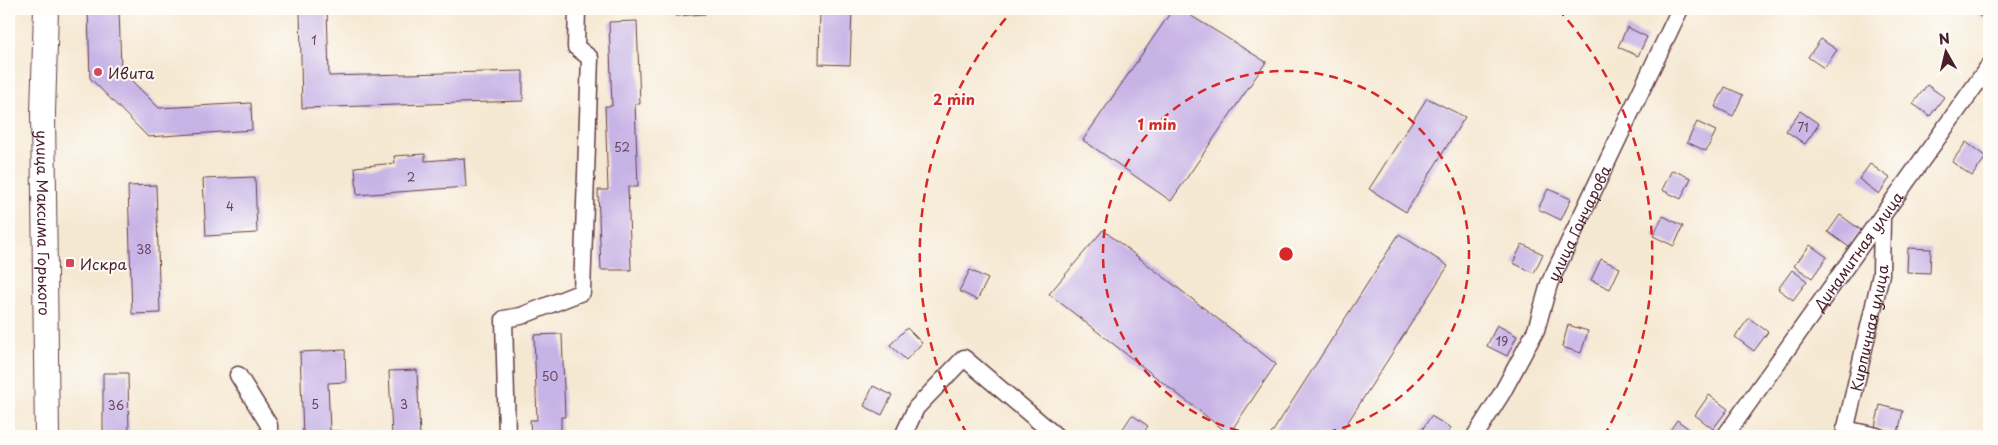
<svg xmlns="http://www.w3.org/2000/svg" width="1998" height="445" viewBox="0 0 1998 445" font-family="'Playpen Sans',sans-serif">
<style>
.building{fill:#c7b4e6}
.lines{fill:none;stroke-linecap:round;stroke-linejoin:round}
.minor-casing{stroke:#643d44;stroke-width:19}
.secondary-casing{stroke:#643d44;stroke-width:26}
.minor{stroke:#fff;stroke-width:16}
.secondary{stroke:#fff;stroke-width:24}
.ring{fill:none;stroke:#d62828;stroke-width:2.5;stroke-dasharray:9 6}
.poi-dot{fill:#d1495b;stroke:#fdfcf7;stroke-width:2}
.labels{text-anchor:middle;dominant-baseline:central;stroke-width:4;stroke-linejoin:round;paint-order:stroke}
.number-label{font-size:12px;fill:#69445a}
.poi-label{font-size:15px;fill:#4a1f2b;stroke:#fdfcf7;text-anchor:start}
.street-label{font-size:15px;fill:#4a1f2b;stroke:#fdfcf7}
.centre{fill:#d62828;stroke:#fdfcf7;stroke-width:2.5}
.ring-label{font-size:15px;text-anchor:middle;font-weight:bold;fill:#d62828;stroke:#fdfcf7;stroke-width:4;stroke-linejoin:round;paint-order:stroke}
</style>
<rect width="100%" height="100%" fill="#fdfcf7"/>
<filter id="ink" filterUnits="userSpaceOnUse"><feTurbulence type="fractalNoise" baseFrequency=".02" numOctaves="2"/><feDisplacementMap in="SourceGraphic" scale="10" xChannelSelector="R" yChannelSelector="G"/><feConvolveMatrix kernelMatrix="1 2 1 2 8 2 1 2 1" color-interpolation-filters="sRGB"/></filter>
<filter id="wash" filterUnits="userSpaceOnUse"><feTurbulence type="fractalNoise" baseFrequency=".0096" numOctaves="4" result="noise"/><feDisplacementMap in="SourceGraphic" scale="20" xChannelSelector="R" yChannelSelector="G"/><feGaussianBlur stdDeviation="1.12" result="paint"/><feColorMatrix in="noise" values="0 0 0 0 0 0 0 0 0 0 0 0 0 0 0 0 0 1.4 0 .05"/><feComposite in="paint" operator="in"/></filter>
<g filter="url(#wash)">
<rect width="100%" height="100%" fill="#f5e8d2"/>
<g id="blocks">
<path class="building" d="M88 9H119L121 70 159 108 251 103 252 130 148 137 90 78Z
M300 9H327L329 76 523 71V101L302 108Z
M675 9H705V14L675 16Z
M820 9H852L850 65 819 64Z
M1173 9H1180L1266 62 1171 201 1083 140Z
M1968 9H1989V13L1985 19Z
M637 21 640 104H635L638 187H628L631 270H601L598 190H608L605 106H612L609 22Z
M1627 27 1647 37 1638 56 1618 47Z
M1821 39 1837 50 1824 68 1808 57Z
M1927 85 1944 97 1930 116 1913 104Z
M1725 87 1743 95 1733 116 1715 107Z
M1427 98 1465 117 1406 212 1369 189Z
M1800 111 1819 124 1805 144 1786 131Z
M1697 122 1716 131 1706 151 1687 142Z
M1966 142 1986 157 1972 176 1952 162Z
M425 154V161L464 158 466 187 357 195 355 167 395 163 394 156Z
M1870 164 1890 178 1879 194 1859 179Z
M1672 170 1691 178 1681 199 1662 190Z
M255 177 257 233 206 236 203 179Z
M156 185 160 313 132 314 128 186Z
M1548 189 1571 199 1561 220 1538 209Z
M1840 215 1861 230 1849 247 1828 232Z
M1663 216 1683 226 1674 246 1653 236Z
M1103 230 1276 364 1229 434 1049 294Z
M1399 234 1448 266 1339 436H1270Z
M1522 244 1543 254 1534 273 1513 263Z
M1810 245 1827 257 1812 278 1794 266Z
M1908 248 1931 249 1930 273 1907 272Z
M1601 259 1620 268 1610 289 1591 280Z
M970 270 988 279 977 300 959 291Z
M1792 270 1807 281 1793 300 1778 289Z
M1749 318 1768 332 1754 351 1735 337Z
M1497 325 1517 336 1507 356 1487 346Z
M1568 325 1588 331 1581 353 1562 347Z
M907 328 922 343 906 360 890 345Z
M562 334 565 417H561V436H531L530 420H537L534 335Z
M345 350 346 382 328 383 330 431H342V436H303L300 352Z
M417 370 420 436H392L389 371Z
M103 373H128L129 436H103Z
M873 386 892 395 882 415 864 406Z
M1709 395 1728 409 1713 429 1695 415Z
M1880 405 1903 411 1898 433 1875 427Z
M1132 415 1148 426 1141 436H1125L1120 433Z
M1431 416 1451 428 1446 436H1418Z
M1677 420 1697 435 1696 436H1666Z"/>
</g>
</g>
<g filter="url(#ink)">
<use href="#blocks" fill-opacity="0" stroke="#643d44" stroke-width="1"/>
<g class="lines">
<defs>
<g id="minor">
<path d="M238 375 269 425V436"/>
<path d="M1845 429 1877 436"/>
<path d="M507 436 504 319 521 316 582 292 590 58 576 47 577 9"/>
<path d="M903 436 916 408 964 358 1056 436"/>
<path id="s1" d="M1475 436 1502 393 1536 330 1549 284 1680 9"/>
<path id="s2" d="M1725 436 1989 66"/>
<path id="s3" d="M1844 436 1881 274 1882 217"/>
</g>
<g id="secondary">
<path id="s4" d="M46 9 43 113 47 436"/>
</g>
</defs>
<use href="#minor" class="minor-casing"/>
<use href="#secondary" class="secondary-casing"/>
<use href="#minor" class="minor"/>
<use href="#secondary" class="secondary"/>
</g>
</g>
<g class="ring">
<path d="M1268 436A183 183 0 1 1 1304 436"/>
<path d="M967 434A366 366 0 0 1 1014 9M1558 9A366 366 0 0 1 1605 434"/>
</g>
<g class="poi-dot">
<circle cx="98" cy="72" r="5"/>
<rect x="65" y="258" width="10" height="10" rx="2.5"/>
</g>
<g class="labels">
<g class="number-label">
<text x="314" y="40">1</text>
<text x="1803" y="127">71</text>
<text x="622" y="147">52</text>
<text x="411" y="177">2</text>
<text x="230" y="206">4</text>
<text x="144" y="249">38</text>
<text x="1502" y="341">19</text>
<text x="550" y="376">50</text>
<text x="315" y="404">5</text>
<text x="404" y="404">3</text>
<text x="116" y="405">36</text>
</g>
<g class="poi-label">
<text x="108" y="72">Ивита</text>
<text x="80" y="263">Искра</text>
</g>
<g class="street-label">
<text stroke="none"><textPath href="#s4" startOffset="214">улица Максима Горького</textPath></text>
<text stroke="none"><textPath href="#s1" startOffset="238">улица Гончарова</textPath></text>
<text stroke="none"><textPath href="#s2" startOffset="228">Динамитная улица</textPath></text>
<text stroke="none"><textPath href="#s3" startOffset="111">Кирпичная улица</textPath></text>
</g>
</g>
<circle cx="1286" cy="254" r="8" class="centre"/>
<g class="ring-label">
<text x="954" y="105">2 min</text>
<text x="1157" y="130">1 min</text>
</g>
<rect width="1998" height="445" fill="none" stroke="#fdfcf7" stroke-width="30"/>
<g transform="translate(1946 52) rotate(352)" stroke="#fdfcf7" stroke-width="4" paint-order="stroke">
<path d="M0-4L9 19L0 12L-9 19Z" fill="#4a1f2b"/>
<text y="-8" font-size="14" font-weight="bold" text-anchor="middle" fill="#4a1f2b">N</text>
</g>
</svg>
